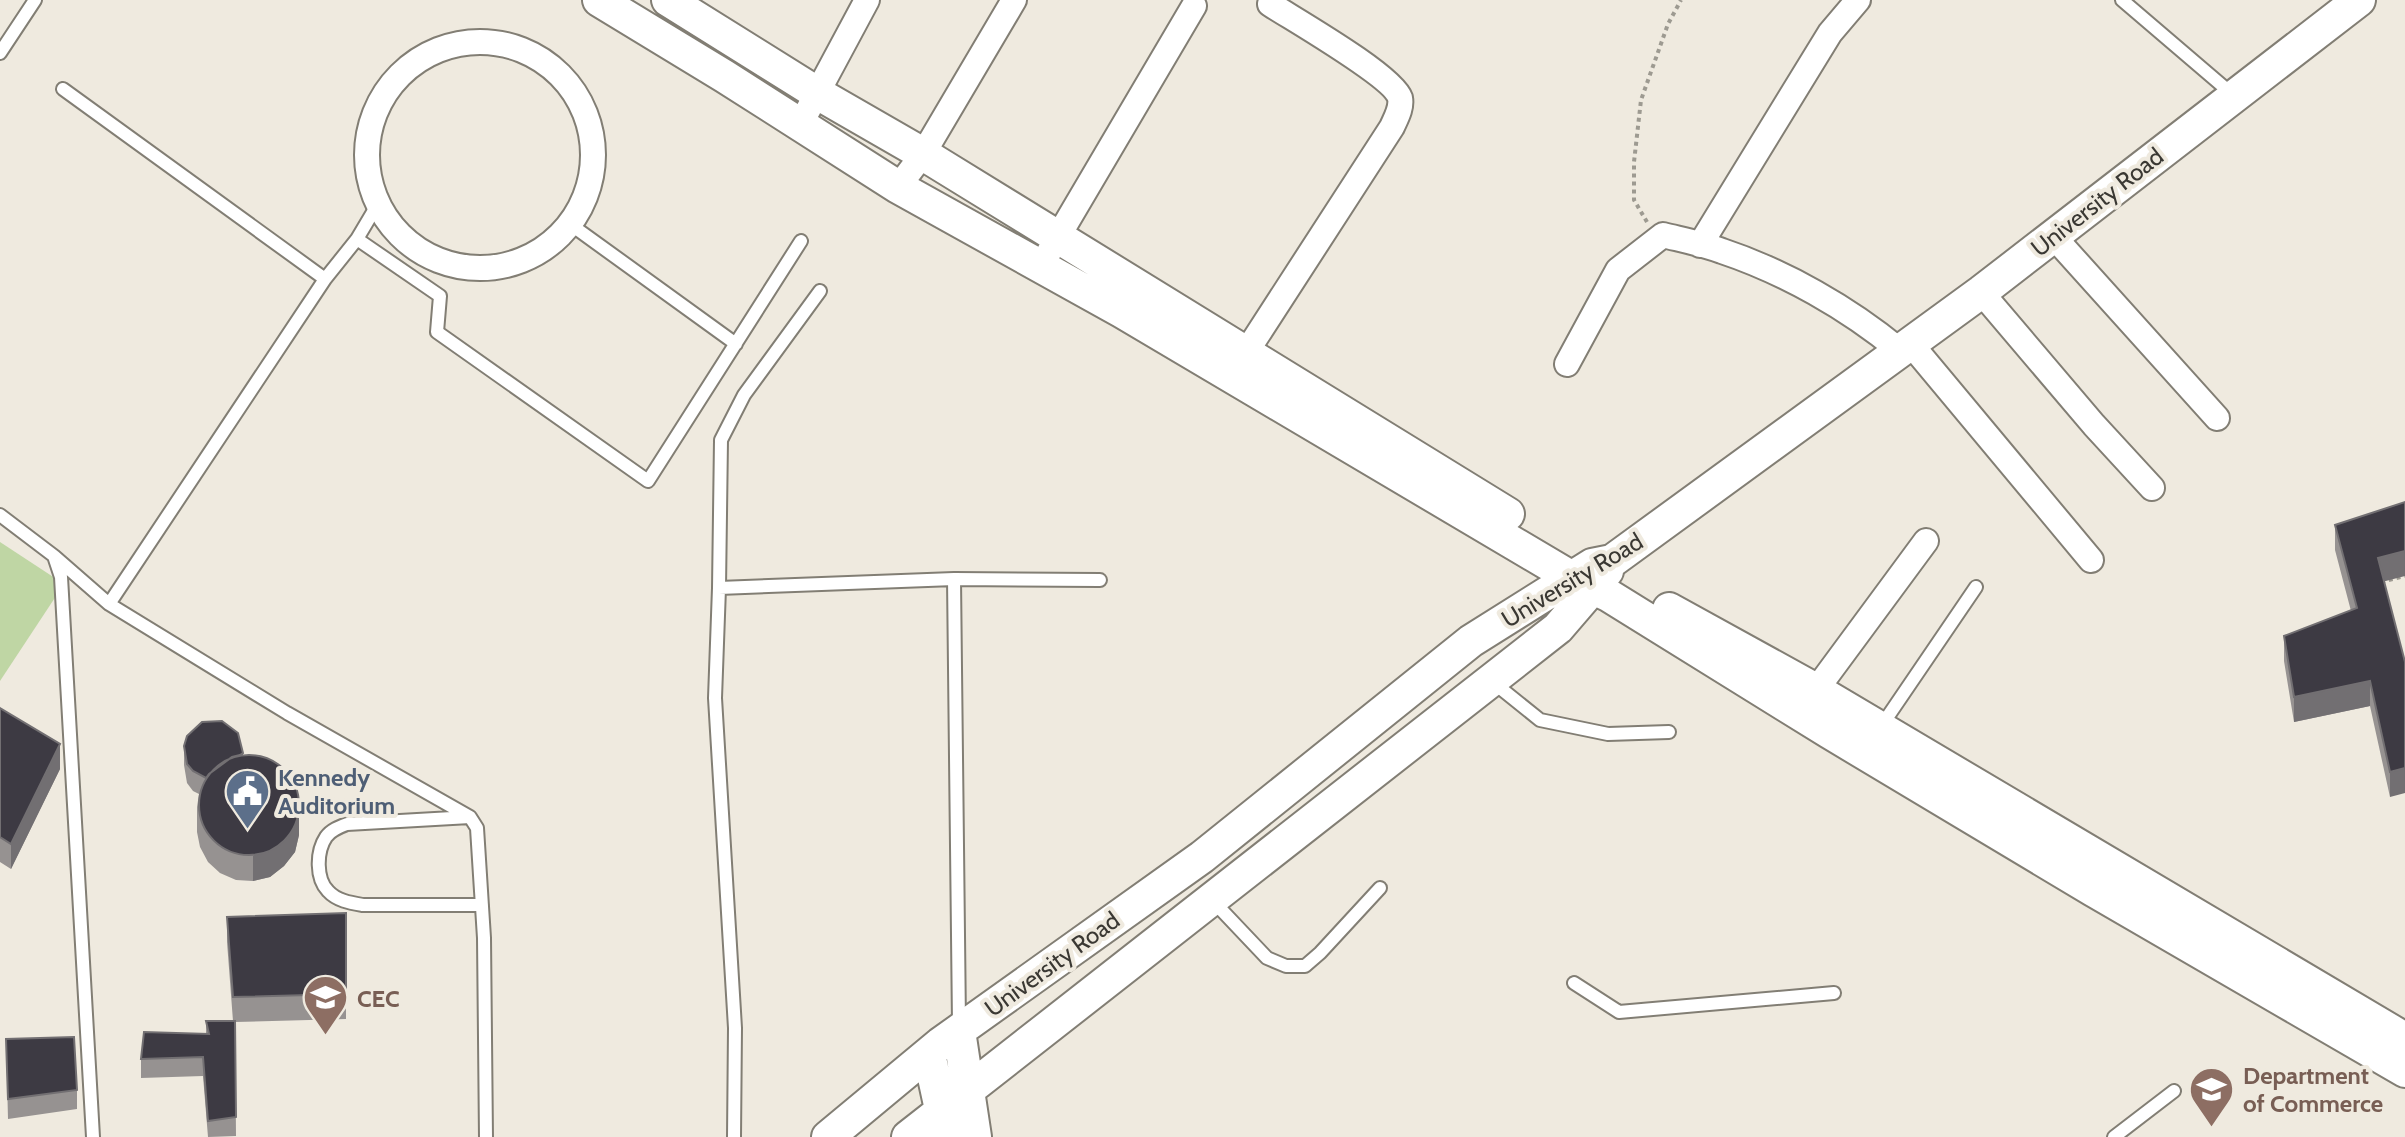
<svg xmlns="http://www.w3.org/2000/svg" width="2405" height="1137" viewBox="0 0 2405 1137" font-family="Cabin,sans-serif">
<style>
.green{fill:#bfd6a4}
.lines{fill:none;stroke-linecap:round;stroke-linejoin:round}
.lane-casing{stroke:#827e74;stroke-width:16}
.street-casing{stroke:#827e74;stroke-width:28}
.secondary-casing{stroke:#827e74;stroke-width:36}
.path{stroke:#9d9a91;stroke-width:4;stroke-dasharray:4 4;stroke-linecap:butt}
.lane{stroke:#fff;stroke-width:12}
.street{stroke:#fff;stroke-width:24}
.secondary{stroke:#fff;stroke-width:32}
.wall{fill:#969291}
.shaded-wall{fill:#726f72}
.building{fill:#3d3a43;stroke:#726f72;stroke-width:2}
.labels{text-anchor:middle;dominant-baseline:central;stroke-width:8;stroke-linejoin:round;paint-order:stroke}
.street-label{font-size:24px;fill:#3a3833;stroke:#efeadf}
.service-label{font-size:24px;font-weight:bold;fill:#4e5e75;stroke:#efeadf;text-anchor:start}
.education-label{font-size:24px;font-weight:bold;fill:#785e54;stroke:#efeadf;text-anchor:start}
</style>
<rect width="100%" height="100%" fill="#efeadf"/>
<path class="green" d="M0 542 64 584 0 681Z"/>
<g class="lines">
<defs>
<path id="lane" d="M2122 0 2232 94
M0 53 35 0
M63 89 325 279 357 239 379 202
M570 224 736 344
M357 239 440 296 437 332 648 481 801 241
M820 291 744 395 721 440 719 588 954 579 1100 580
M0 515 54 556 61 577 93 1137
M54 556 109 604 287 713 470 817 477 828 484 938 486 1137
M954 579 959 1024
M719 588 715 698 735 1028 734 1137
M109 604 325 279
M1494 683 1540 720 1608 734 1669 732
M1880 728 1976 587
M470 817 347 824C339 827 331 830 326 837 316 852 316 879 328 891 337 901 351 903 363 905H482
M1212 900 1267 958 1286 966H1305L1320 953 1380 888
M1574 983 1619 1012 1834 993
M2114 1137 2174 1091"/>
<path id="street" d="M367 155a113 113 0 1 1 226 0a113 113 0 1 1-226 0Z
M800 125 867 0
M898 187 923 154 1014 0
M2054 237 2217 418
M1700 245 1830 33 1858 0
M1049 252 1194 6
M1981 292 2094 425 2152 488
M1910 343 2091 560
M1245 354 1392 127C1396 118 1402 108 1400 98 1393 76 1293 19 1270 4
M1567 364 1618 270 1663 235C1683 240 1703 244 1722 251 1785 272 1848 308 1899 350
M1816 690 1926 541"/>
<path id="secondary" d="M599 0 724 76 898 187 1121 311 1574 579 1608 595 1829 732 2093 890 2405 1071
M668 0 817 93 923 154 1508 514
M1669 609 1816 690 2405 1039
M959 1031 975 1137
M929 1054 947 1137
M828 1137 940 1044 1202 857 1471 641 1592 565 1612 561 1981 292 2359 0
M908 1137 1558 628 1607 571"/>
</defs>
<use href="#lane" class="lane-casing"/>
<use href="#street" class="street-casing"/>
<use href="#secondary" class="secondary-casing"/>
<path class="path" d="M1647 222 1634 200V162L1641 100 1668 24 1681 0
M2381 582 2405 576"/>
<use href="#lane" class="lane"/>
<use href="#street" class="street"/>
<use href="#secondary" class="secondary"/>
</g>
<path class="wall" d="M2335 525 2384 582 2405 662 2390 797 2370 706 2294 722 2284 661V636L2351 611 2335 550Z
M0 708 60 769 11 869 0 862Z
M184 746 243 755 299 835 295 852 284 866 270 877 253 881 236 880 220 873 208 862 200 847 197 832V807L199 794 193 791 187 783 184 765Z
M346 913V1019L235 1022 236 1136 208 1137 203 1076 141 1078V1059L206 1034V1021H233L227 942V917Z
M6 1039 77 1090V1109L8 1119Z"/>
<path class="shaded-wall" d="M2405 551V576L2378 583V558Z
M2370 681V706L2294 722V697Z
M60 744V769L11 869V844Z
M2405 768V793L2390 797V772Z
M299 810V835L295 852 284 866 270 877 253 881V856Z"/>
<path class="building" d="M2405 502V551L2378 558 2405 662V768L2390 772 2370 681 2294 697 2284 636 2357 608 2335 525Z
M0 708 60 744 11 844 0 837Z
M222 721 238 733 243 753 240 755 232 757 209 774 206 778 193 771 187 764 184 746 187 736 202 722Z
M199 805a50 50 0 1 1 100 0a50 50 0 1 1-100 0Z
M346 913V994L233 997 227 917Z
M206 1021H235L236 1117 208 1121 203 1057 141 1059 144 1032 209 1034Z
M74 1037 77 1090 8 1099 6 1039Z"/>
<defs>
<symbol id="civic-pin" viewBox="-11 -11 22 30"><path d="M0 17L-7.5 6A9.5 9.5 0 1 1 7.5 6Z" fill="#5c6f8a" stroke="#efeadf"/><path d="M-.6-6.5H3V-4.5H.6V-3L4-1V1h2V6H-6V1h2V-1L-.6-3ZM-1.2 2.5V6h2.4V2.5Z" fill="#fff"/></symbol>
<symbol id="university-pin" viewBox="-11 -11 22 30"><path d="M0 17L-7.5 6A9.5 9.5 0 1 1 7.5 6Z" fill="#8d6e63" stroke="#efeadf"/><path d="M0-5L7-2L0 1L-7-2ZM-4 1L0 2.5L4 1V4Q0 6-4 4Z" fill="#fff"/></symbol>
</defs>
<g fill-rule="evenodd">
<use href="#civic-pin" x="222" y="766" width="51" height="69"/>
<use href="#university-pin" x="300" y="972" width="51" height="69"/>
<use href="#university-pin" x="2186" y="1064" width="51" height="69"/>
</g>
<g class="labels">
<g class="street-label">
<text transform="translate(2097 202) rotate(-38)">University Road</text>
<text transform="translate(1572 580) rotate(-31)">University Road</text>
<text transform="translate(1052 964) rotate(-36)">University Road</text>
</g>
<g class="service-label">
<text x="278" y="777">Kennedy<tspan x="278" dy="28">Auditorium</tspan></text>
</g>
<g class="education-label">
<text x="357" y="998">CEC</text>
<text x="2243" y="1075">Department<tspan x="2243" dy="28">of Commerce</tspan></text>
</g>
</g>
</svg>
